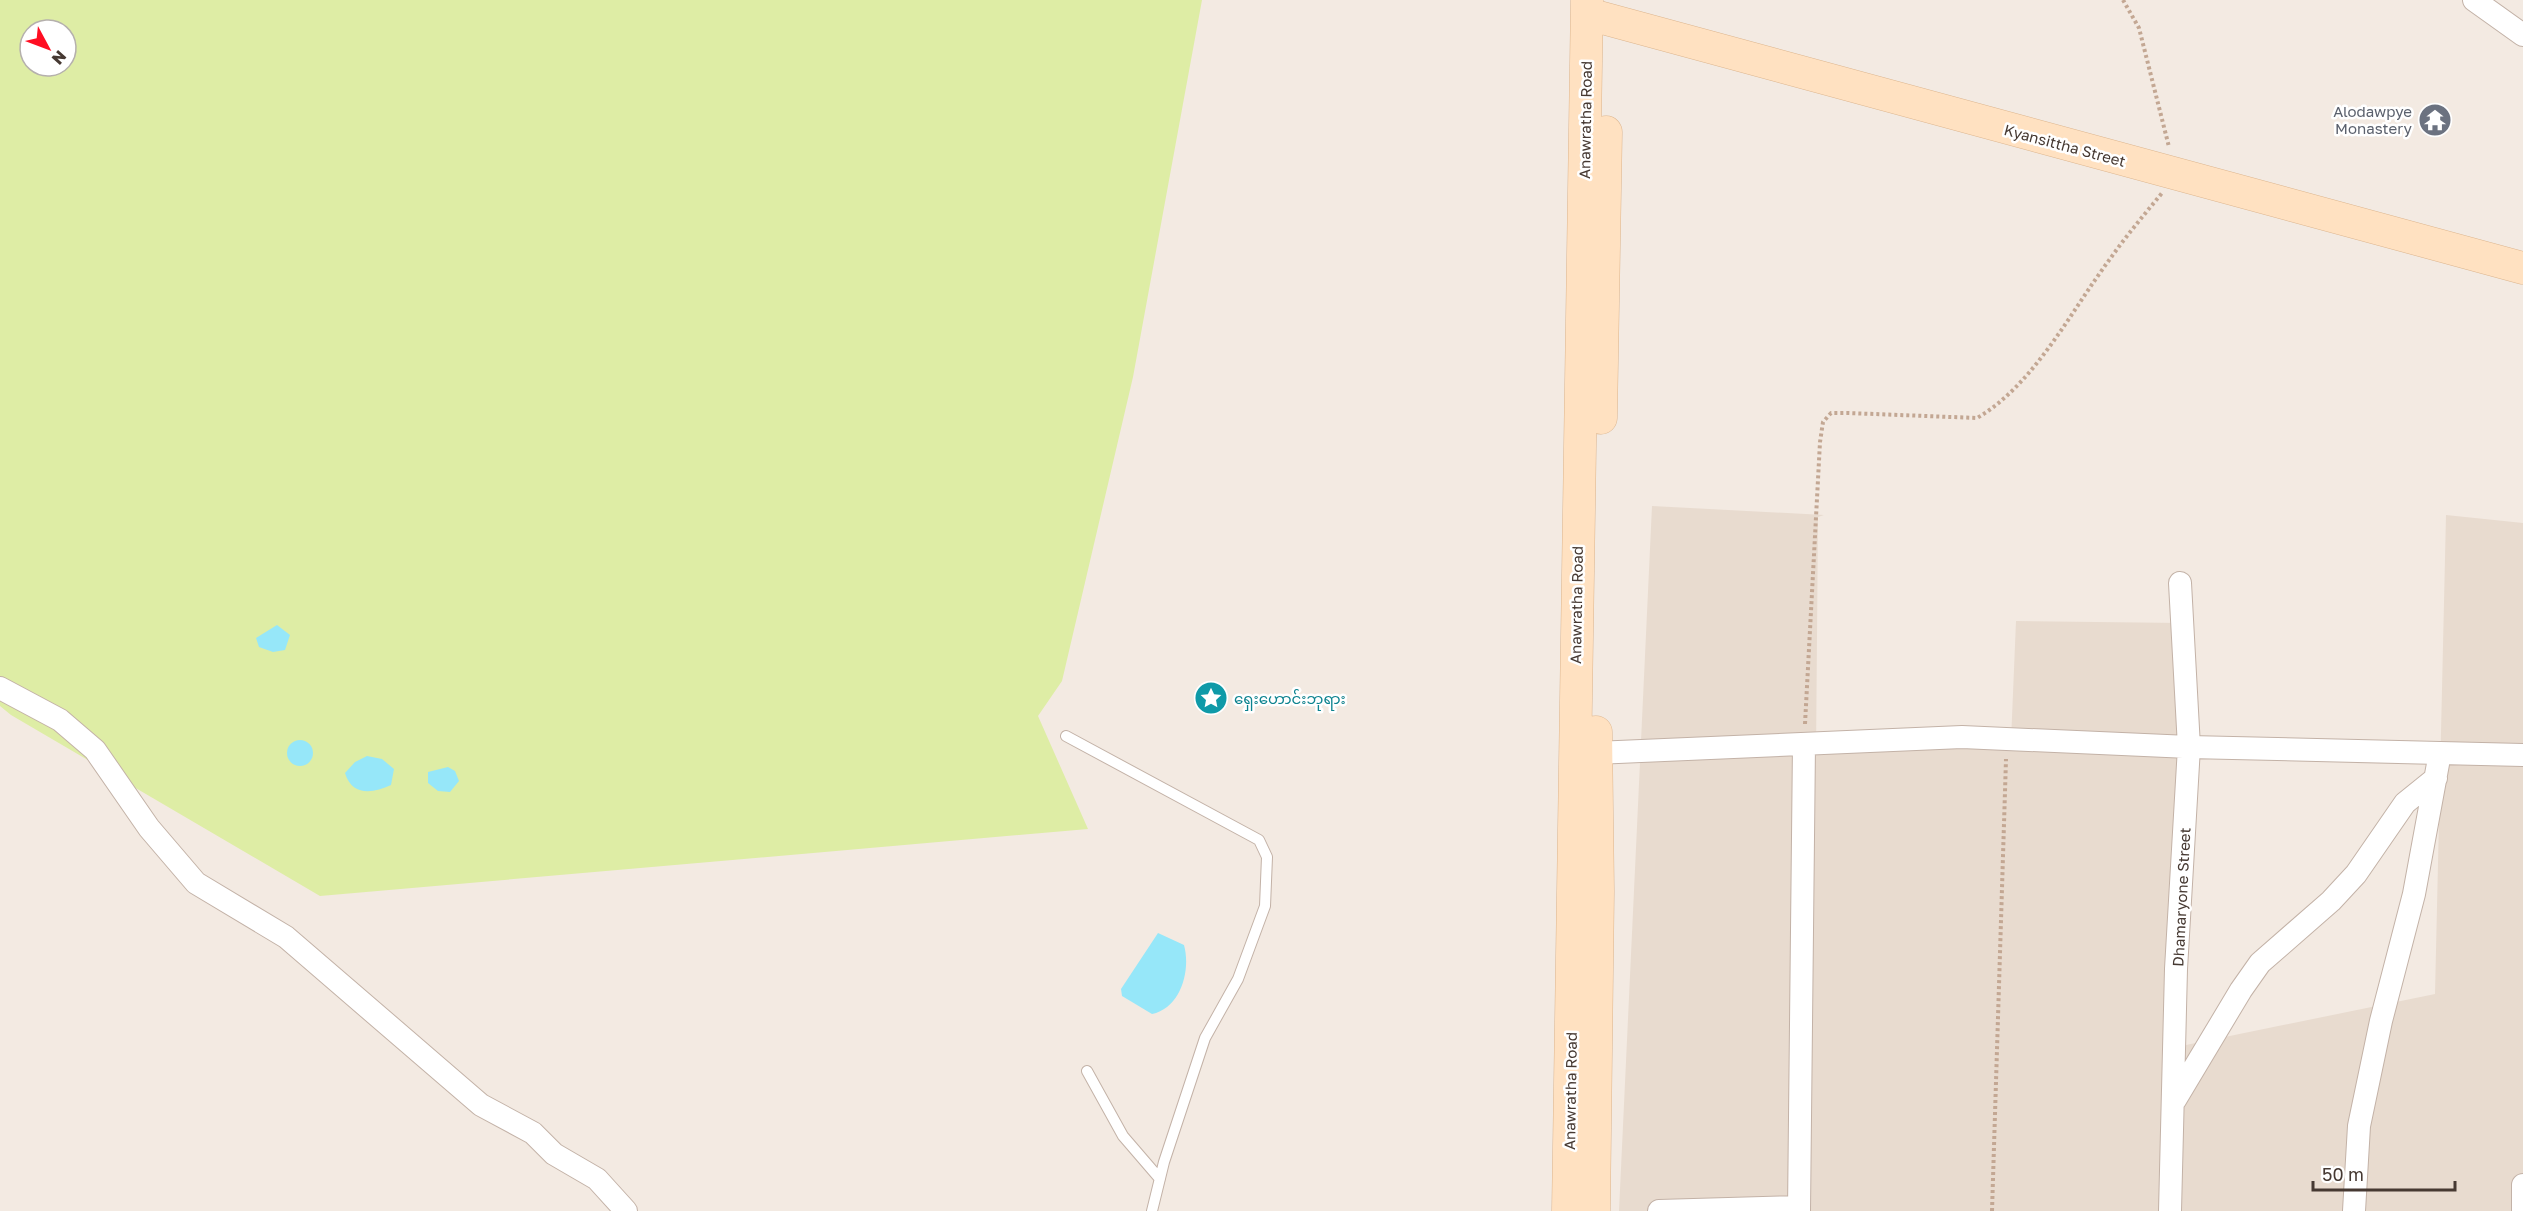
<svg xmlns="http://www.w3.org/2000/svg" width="2523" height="1211" viewBox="0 0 2523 1211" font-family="'Golos Text','Noto Sans Myanmar',sans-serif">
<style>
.residential{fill:#e8dbcf}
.green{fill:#deeda5;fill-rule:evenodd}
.water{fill:#96e7f9}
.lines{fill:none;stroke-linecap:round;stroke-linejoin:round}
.lane-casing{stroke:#c3b2a7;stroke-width:12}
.street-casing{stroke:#c3b2a7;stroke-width:24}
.secondary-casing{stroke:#dcb58e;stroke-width:33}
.path{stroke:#c3a793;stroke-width:4;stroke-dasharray:3 3;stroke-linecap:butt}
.lane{stroke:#fff;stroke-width:10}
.street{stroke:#fff;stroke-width:22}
.secondary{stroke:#ffe1c1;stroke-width:32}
.labels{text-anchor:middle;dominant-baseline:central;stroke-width:5;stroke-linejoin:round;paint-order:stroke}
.worship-label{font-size:15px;fill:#5b616d;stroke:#fff;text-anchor:end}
.street-label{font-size:15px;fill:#463932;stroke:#fff}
.culture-label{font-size:15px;fill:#0d838f;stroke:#fff;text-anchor:start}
</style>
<rect width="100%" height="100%" fill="#f3eae2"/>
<path class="residential" d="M1652 506 1824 515 1818 517 1816 755 2011 741 2016 621 2182 623 2179 751 2186 1045 2435 994 2446 515 2523 523V1211H1619Z"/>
<path class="green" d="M0 0H1202L1133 377 1062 681 1038 716 1088 829 320 896 11 715 0 706ZM30 30H66V66H30Z"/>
<path class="water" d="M277 625 290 635 285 650 273 652 259 647 256 638Z
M287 753a13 13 0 1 1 26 0a13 13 0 1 1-26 0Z
M367 756 382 759 394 769 391 785C372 794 352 796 345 773L355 762Z
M448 767 455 771 459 781 450 792 438 791 428 783V772Z
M1158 933 1184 945C1191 970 1181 1008 1152 1014L1122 996 1121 989Z"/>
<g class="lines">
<defs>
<path id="lane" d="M1066 736 1259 840 1267 857 1265 906 1238 979 1205 1038 1164 1162 1152 1211
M1087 1071 1123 1136 1160 1179"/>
<path id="street" d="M2474 0 2523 35
M0 688 60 720 95 750 149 828 196 883 286 937 481 1105 533 1133 554 1154 597 1179 626 1211
M1595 753 1962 737 2189 747 2523 755
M2175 1100 2241 990 2260 963 2331 901 2356 874 2405 803 2436 778
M1659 1211 1799 1207
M1799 1211 1804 744
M2170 1211 2176 969 2189 747 2180 583
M2354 1211 2359 1126 2381 1021 2414 894 2440 753
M2523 1211V1185"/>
<path id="secondary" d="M1588 14 2523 268
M1601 418 1606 132
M1568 1211 1587 0
M1594 1211 1598 891 1596 732"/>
</defs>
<use href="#lane" class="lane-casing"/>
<use href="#street" class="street-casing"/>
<use href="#secondary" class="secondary-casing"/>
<path class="path" d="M2123 0 2139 28 2169 147
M1805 724 1820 442 1823 422 1831 413H1848L1977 418C2034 385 2071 311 2110 259 2126 236 2144 215 2162 193
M1992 1211 2006 759"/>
<use href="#lane" class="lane"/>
<use href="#street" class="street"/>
<use href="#secondary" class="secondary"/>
</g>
<defs>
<symbol id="temple-disc" viewBox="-11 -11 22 22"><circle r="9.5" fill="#6b7280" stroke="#fff"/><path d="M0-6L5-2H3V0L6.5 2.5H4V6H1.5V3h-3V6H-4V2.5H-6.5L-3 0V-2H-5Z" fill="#fff"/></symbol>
<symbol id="sight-disc" viewBox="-11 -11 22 22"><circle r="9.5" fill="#0f9aa8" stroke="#fff"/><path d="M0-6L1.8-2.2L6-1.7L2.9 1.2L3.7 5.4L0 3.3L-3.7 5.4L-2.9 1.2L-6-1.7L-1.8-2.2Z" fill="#fff"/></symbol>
</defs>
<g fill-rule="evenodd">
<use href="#temple-disc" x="2416" y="101" width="38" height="38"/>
<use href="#sight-disc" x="1192" y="679" width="38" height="38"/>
</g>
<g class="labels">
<g class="worship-label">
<text x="2412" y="111">Alodawpye<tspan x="2412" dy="17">Monastery</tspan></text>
</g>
<g class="street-label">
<text transform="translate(1585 120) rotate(-89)">Anawratha Road</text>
<text transform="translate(2065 145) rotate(15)">Kyansittha Street</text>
<text transform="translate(1576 605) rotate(-89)">Anawratha Road</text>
<text transform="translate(2181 897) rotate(-87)">Dhamaryone Street</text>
<text transform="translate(1570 1091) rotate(-89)">Anawratha Road</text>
</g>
<g class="culture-label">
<text x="1234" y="698">ရှေးဟောင်းဘုရား</text>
</g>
</g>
<g transform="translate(48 48) rotate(131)"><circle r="28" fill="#ffffff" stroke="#b5b0ad" stroke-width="1.5"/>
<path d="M0-4.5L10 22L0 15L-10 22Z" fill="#ff0e22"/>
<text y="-9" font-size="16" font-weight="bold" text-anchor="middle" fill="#463932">N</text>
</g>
<path d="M2313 1181v9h142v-9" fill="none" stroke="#463932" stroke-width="3"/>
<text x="2322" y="1181" font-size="18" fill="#463932" stroke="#ffffff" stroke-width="4.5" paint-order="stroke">50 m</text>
</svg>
